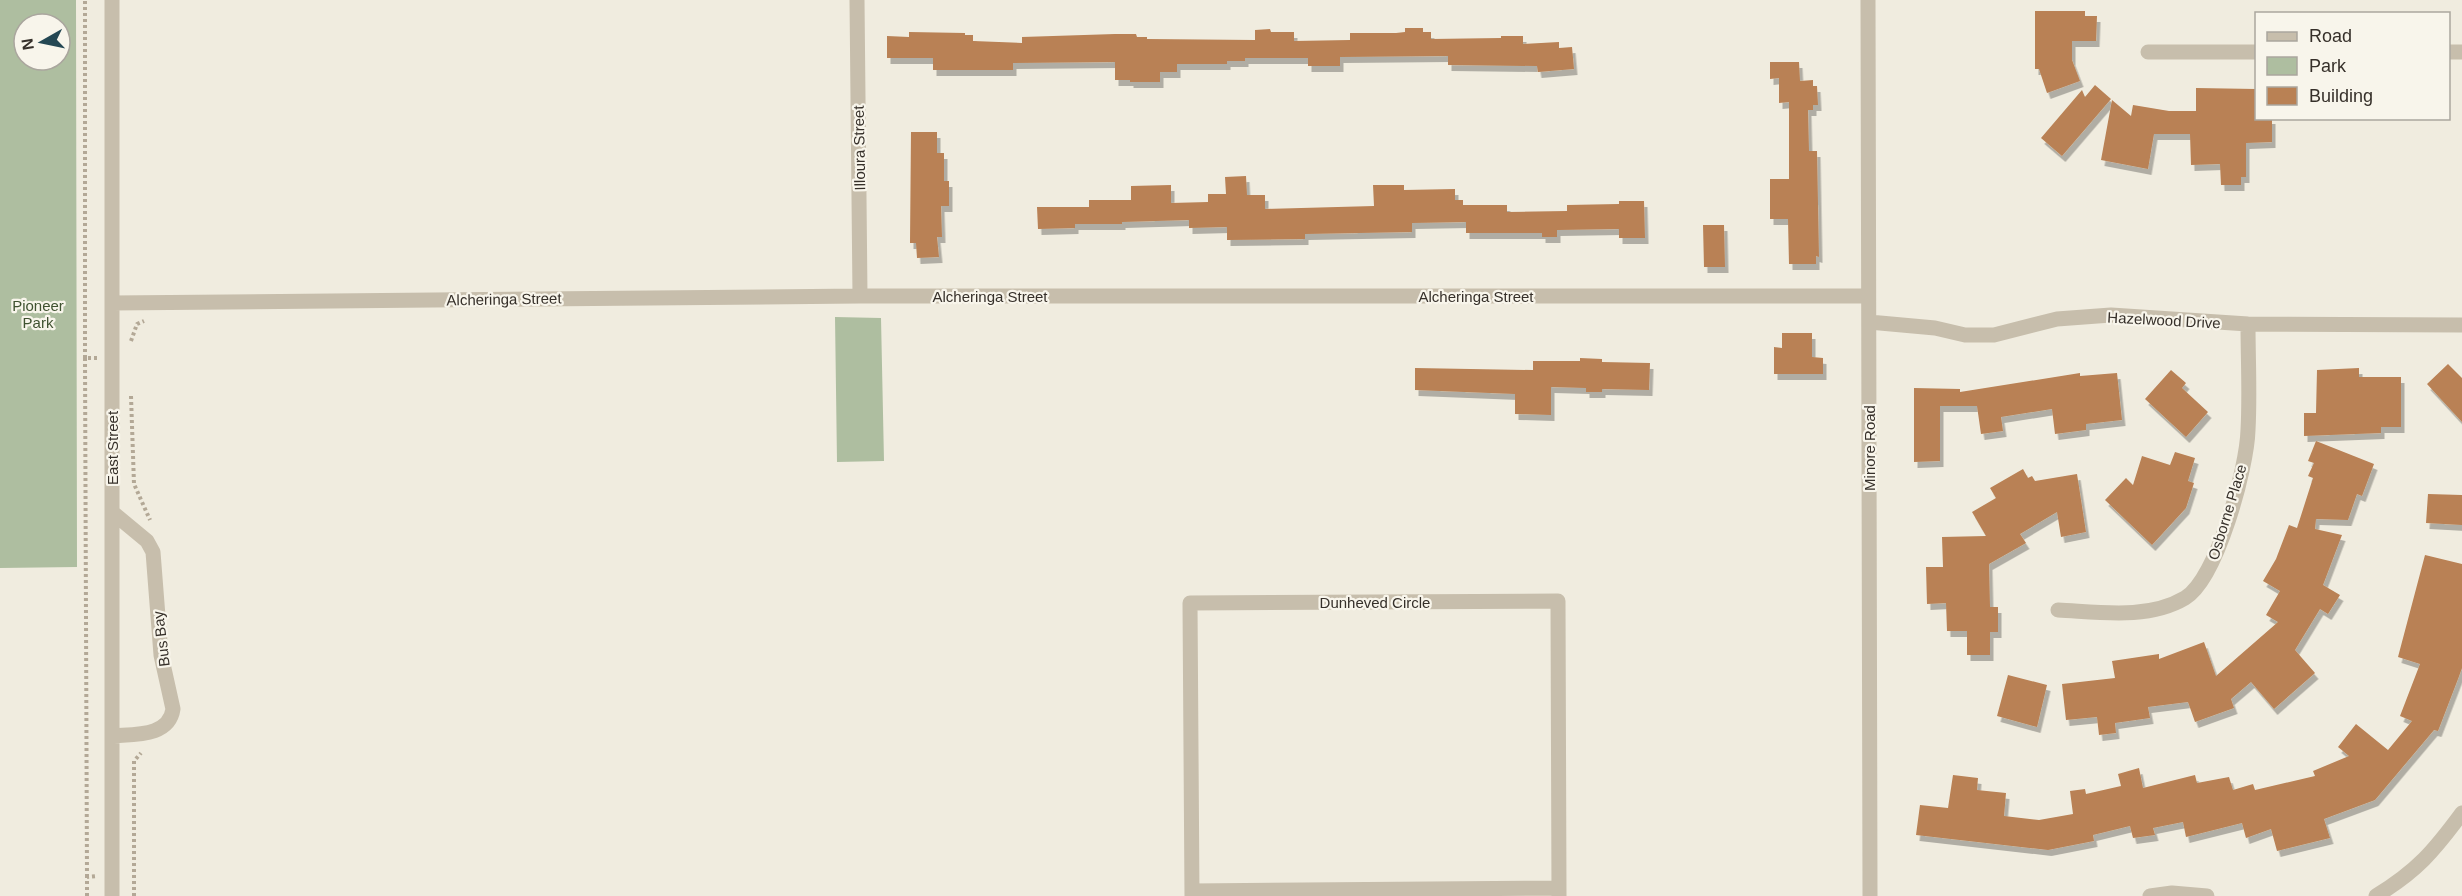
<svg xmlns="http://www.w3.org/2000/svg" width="2462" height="896" viewBox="0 0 2462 896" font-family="Helvetica,sans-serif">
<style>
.green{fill:#aebea0;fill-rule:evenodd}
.building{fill:#b98154;filter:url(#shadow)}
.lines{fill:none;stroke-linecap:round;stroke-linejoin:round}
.path{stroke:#b3a896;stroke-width:4;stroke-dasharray:3 3;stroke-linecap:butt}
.minor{stroke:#c7beac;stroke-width:15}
.labels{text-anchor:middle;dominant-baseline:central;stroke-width:4.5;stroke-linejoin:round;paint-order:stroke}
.street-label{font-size:15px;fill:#36302a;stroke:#f8f5eb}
.park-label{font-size:15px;fill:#3f5230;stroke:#f8f5eb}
</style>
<defs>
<filter id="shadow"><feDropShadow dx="3.5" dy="6" stdDeviation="0" flood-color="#0004"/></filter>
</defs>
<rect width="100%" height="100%" fill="#f0ecdf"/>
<path class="green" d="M0 0H76L77 567 0 568ZM24 24H60V60H24Z
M835 317 881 318 884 461 837 462Z"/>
<path class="building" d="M2035 11H2085V16H2097L2096 41H2072V60L2080 81 2047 93 2039 69H2035Z
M1405 28H1423V32H1431V39L1501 38V36H1523V44L1559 42V48L1572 47 1574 69 1538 72 1537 66 1448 65V56L1340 57V66H1308V58H1245V61H1227V64H1177V72H1160V82H1130V80H1115V62L1013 63V70H933V58H887V36L909 37V32L965 33V35H973V41L1022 43V37L1115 34H1136L1137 37H1147V39L1255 40V30L1270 29 1271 32H1294V41L1350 40V33H1396L1405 32Z
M1770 62H1799L1800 81 1813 80V86H1817L1818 105H1813V110H1808L1809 151H1817L1819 257 1816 256V264H1789L1788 219H1770V179H1789V102L1779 103V78L1770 79Z
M2095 85 2111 99 2062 156 2041 138 2082 90 2085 97Z
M2196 88 2256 89V118H2272V142L2246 143V177H2241V185H2221L2220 164 2191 165 2190 134H2154L2148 169 2101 160 2112 100 2131 116 2133 105 2169 111H2196Z
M911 132H937V153H944V181H949V206H941L942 237H937L939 257 917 258 916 243H910Z
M1246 176 1247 195H1265V209L1374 206 1373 185H1404V190L1455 189V200H1463V205H1507V212L1567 211V205L1619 204V201H1644L1645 238H1619V229L1557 230V237H1542V233H1466V222L1412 223V232L1305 234V239L1227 240V227L1189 228V220L1122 222V224H1075V228L1038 229 1037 207H1089V200H1131V186L1171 185V203L1208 202V194H1226L1225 177Z
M1703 225H1724L1725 267H1704Z
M1782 333H1812V357L1823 358V374H1774V347L1782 348Z
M1580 358 1602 359V362L1650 363 1649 390 1602 389V392H1586V388L1551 387V415L1515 414V394L1415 390V368L1533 370V361H1580Z
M2448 364 2462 378V422L2427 384Z
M2359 368V377H2401V427H2381V433L2304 436V413H2316L2317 370Z
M2171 370 2186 383 2182 388 2208 412 2186 437 2145 399Z
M2080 373V376L2117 373 2122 420 2086 424V430L2055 434 2052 409 2001 417 2003 431 1981 434 1977 406H1940V461L1914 462V388L1960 389V392Z
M2316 441 2374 464 2362 496 2357 494 2348 520 2316 519 2315 529 2342 535 2323 585 2340 595 2328 614 2320 609 2295 650 2315 673 2274 709 2251 682 2231 699 2234 708 2195 722 2188 702 2148 707 2150 718 2115 723 2116 733 2099 735 2097 717 2066 720 2062 684 2115 678 2112 661 2159 654V659L2204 642 2216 676 2278 622 2266 615 2280 591 2263 581 2276 559 2289 525 2297 528 2313 478 2308 476 2314 463 2308 461Z
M2175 452 2195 458 2188 481 2194 483 2186 508 2152 545 2105 500 2126 478 2133 485 2142 456 2170 465Z
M2023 469 2028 478 2032 476 2035 481 2077 474 2086 532 2061 537 2057 512 2020 534 2026 543 1989 564 1990 607H1998V632H1990V655H1967V631H1947L1946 603 1927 604 1926 567H1943L1942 537 1986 536 1972 512 1996 498 1990 488Z
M2428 494 2462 495V525L2426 523Z
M2425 555 2462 564V668L2458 679 2438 731 2434 730 2375 800 2324 819 2330 838 2277 851 2271 829 2246 838 2242 823 2186 837 2183 822 2153 828 2155 835 2133 838 2130 826 2093 835 2094 841 2048 850 1916 835 1920 805 1948 808 1953 775 1978 778 1977 790 2006 793 2004 816 2039 820 2073 814 2070 791 2085 789 2086 794 2121 786 2118 774 2139 768 2143 788 2195 775 2197 783 2229 777 2233 790 2253 784 2255 790 2315 776 2313 771 2349 756 2338 747 2356 724 2388 750 2412 721 2400 716 2420 664 2398 657Z
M2008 675 2047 685 2037 727 1997 716Z"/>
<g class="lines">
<path class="path" d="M131 341 137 324 144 321
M85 358V0
M131 396 134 484 150 520
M87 877 85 358H97
M87 896V877L97 876
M134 896V761L141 753"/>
<path class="minor" d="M112 0V896
M857 0 860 296
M1868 0 1870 896
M2148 52H2256
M2448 52H2462
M112 303 860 296H1868
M1869 322 1935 328 1965 335H1994L2057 319 2111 315 2248 324 2462 325
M2058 610C2099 612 2148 620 2185 598 2217 579 2247 468 2248 430 2250 395 2248 359 2248 324
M112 736C134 734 169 737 173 709L161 655 153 552 147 541 112 512
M1192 891 1559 888
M1192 896 1190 603 1558 601 1559 896
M2150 896 2172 893 2207 896
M2376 896C2417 871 2434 851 2462 813"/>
</g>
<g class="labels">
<g class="street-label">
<text transform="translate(859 148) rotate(-91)">Illoura Street</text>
<text x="990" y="296">Alcheringa Street</text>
<text x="1476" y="296">Alcheringa Street</text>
<text transform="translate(504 299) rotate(-1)">Alcheringa Street</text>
<text transform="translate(2164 320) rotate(3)">Hazelwood Drive</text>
<text transform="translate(112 448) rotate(-90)">East Street</text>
<text transform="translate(1869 448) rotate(-90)">Minore Road</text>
<text transform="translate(2227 512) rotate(-73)">Osborne Place</text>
<text x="1375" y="602">Dunheved Circle</text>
<text transform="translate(161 639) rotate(-97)">Bus Bay</text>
</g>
<g class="park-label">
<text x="38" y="305">Pioneer<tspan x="38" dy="17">Park</tspan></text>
</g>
</g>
<rect x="2255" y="12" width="195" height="108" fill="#f8f5eb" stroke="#aaa69e" stroke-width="1.5"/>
<rect x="2267" y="32" width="30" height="9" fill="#c7beac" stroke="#aaa69e" stroke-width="1.5"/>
<text x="2309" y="42" font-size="18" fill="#36302a">Road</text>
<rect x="2267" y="57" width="30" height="18" fill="#aebea0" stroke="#aaa69e" stroke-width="1.5"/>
<text x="2309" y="72" font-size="18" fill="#36302a">Park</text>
<rect x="2267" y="87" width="30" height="18" fill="#b98154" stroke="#aaa69e" stroke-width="1.5"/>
<text x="2309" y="102" font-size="18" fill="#36302a">Building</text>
<g transform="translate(42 42) rotate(261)"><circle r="28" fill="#f8f5eb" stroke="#aaa69e" stroke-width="1.5"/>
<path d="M0-4.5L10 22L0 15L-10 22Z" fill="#244753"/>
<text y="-9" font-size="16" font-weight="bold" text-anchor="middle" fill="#36302a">N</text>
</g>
</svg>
